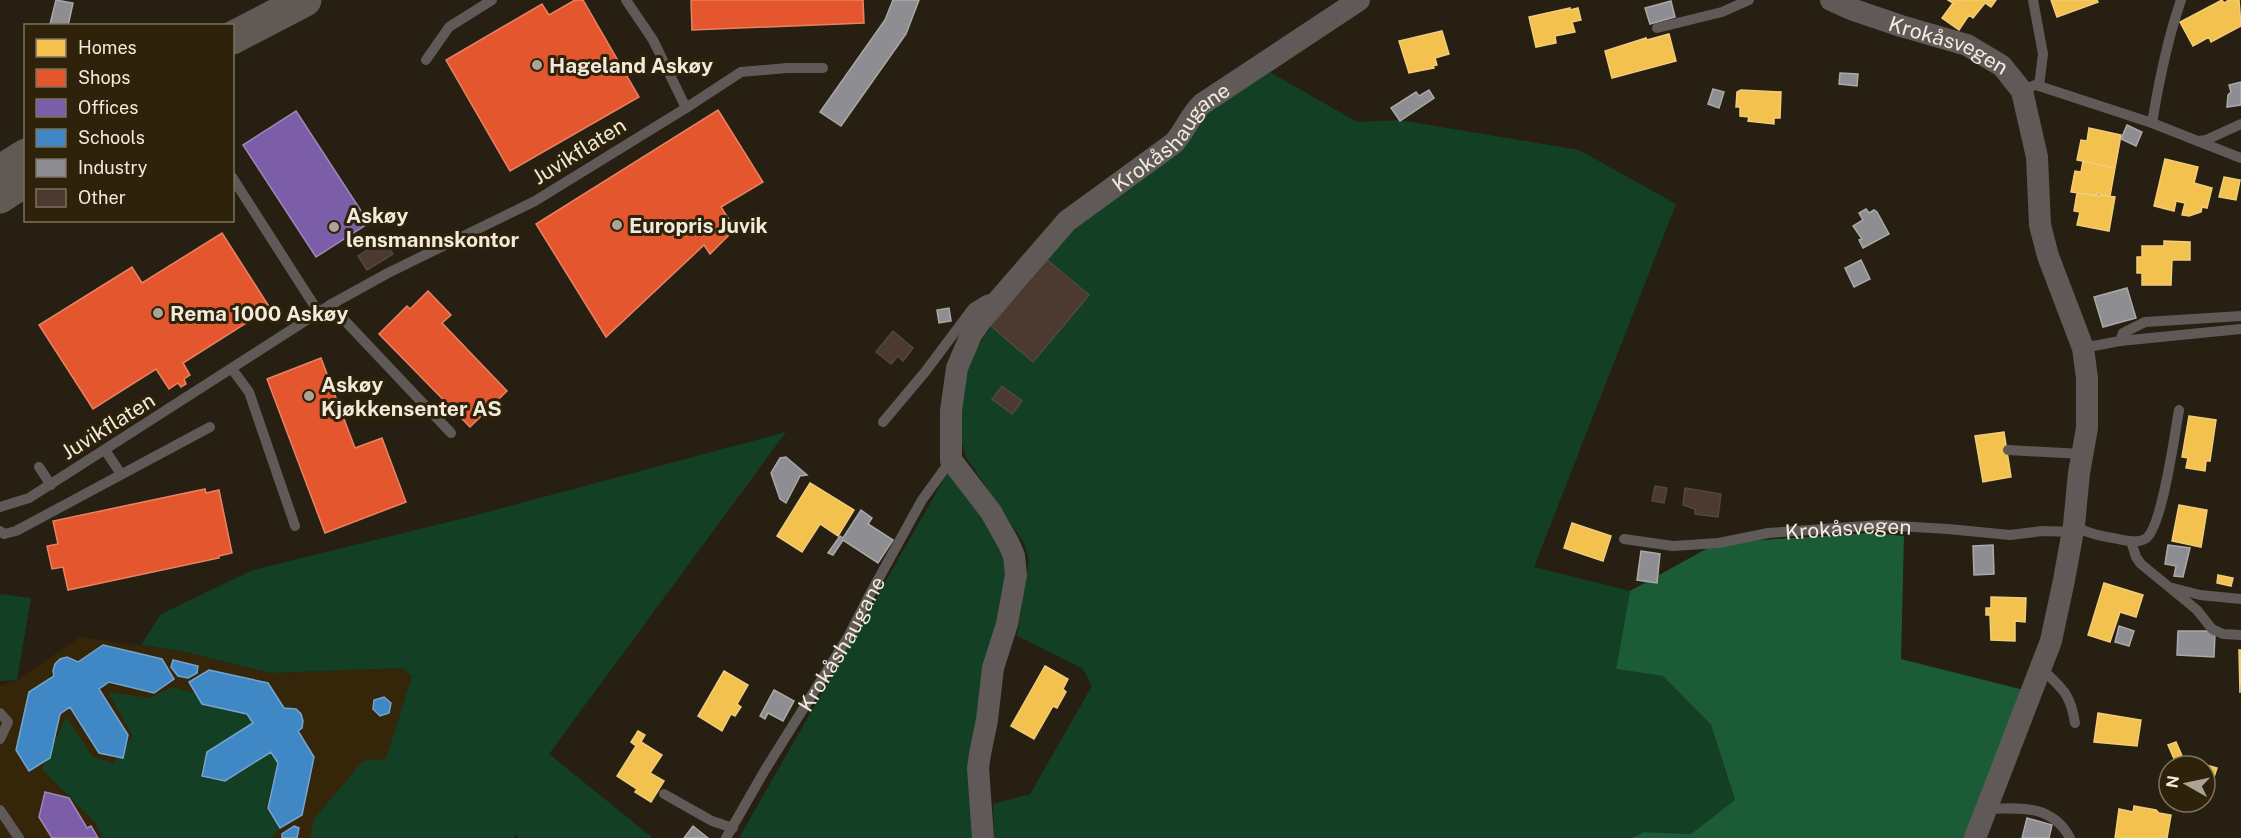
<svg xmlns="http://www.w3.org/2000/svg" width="2241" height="838" viewBox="0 0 2241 838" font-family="'Public Sans',sans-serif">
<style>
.built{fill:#352609}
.green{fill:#134025}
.forest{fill:#1b5b36}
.homes{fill:#f2c14e;stroke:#f2cd79;stroke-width:1.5}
.shops{fill:#e4572e;stroke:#e88362;stroke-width:1.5}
.offices{fill:#7b5ea7;stroke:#9f88b7;stroke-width:1.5}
.schools{fill:#3f88c5;stroke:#75a5cc;stroke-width:1.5}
.industry{fill:#8d8d92;stroke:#aba9a8;stroke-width:1.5}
.building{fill:#4c3a30;stroke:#514841;stroke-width:1.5}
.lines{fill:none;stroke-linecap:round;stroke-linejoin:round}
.service{stroke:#5f5a58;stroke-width:10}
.minor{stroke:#5f5a58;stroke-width:22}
.primary{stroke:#615a54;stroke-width:33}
.poi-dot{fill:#aba395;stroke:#2e220a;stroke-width:2}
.labels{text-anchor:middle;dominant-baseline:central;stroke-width:6;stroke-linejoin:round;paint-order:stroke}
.street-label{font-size:21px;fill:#f2eadc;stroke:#2e220a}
.poi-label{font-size:21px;font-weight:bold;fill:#f2eadc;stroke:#2e220a;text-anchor:start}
</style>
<rect width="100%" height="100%" fill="#261f12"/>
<path class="built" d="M80 637 185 652 270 673 404 668 412 676 386 759 314 819 310 838H0V686L17 680Z"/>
<path class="green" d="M1263 68 1357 122 1399 120 1579 150 1676 204 1534 567 1630 591 1616 669 1663 676 1711 725 1735 801 1691 834 1644 832 1632 838H994L993 804 1030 794 1092 686 1083 669 1017 636 1029 560 1024 543 966 457 955 416 965 367 991 326 1033 362 1089 295 1046 259 1091 205 1205 109Z
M786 432 549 754 653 838H518L517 835 513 838H310L314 819 363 761 386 759 412 676 403 668 270 673 185 652 141 645 161 614 253 570 469 517Z
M948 472 989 517 1009 557 979 838H739Z
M0 594 31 598 17 680 0 681Z
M173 687 198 694 248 712 253 723 207 752 200 775 225 781 271 752 277 763 266 808 279 828 272 838H103L95 822 42 769 66 717 93 757 113 763 133 736 108 692 150 698Z"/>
<path class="forest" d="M1869 533 1904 536 1901 659 2024 690 1967 838H1632L1644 832 1691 834 1735 800 1711 725 1663 676 1616 669 1630 591 1717 543Z"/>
<path class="homes" d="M1948 0H1996L1991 7 1985 3 1973 18 1969 15 1959 30 1942 18 1953 3Z
M2051 0H2097L2098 2 2057 17Z
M2222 0 2224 3 2229 0H2239L2241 26 2211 42 2209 37 2193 46 2180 22Z
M1570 8V10L1578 8 1581 20 1572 22 1575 32 1555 36 1556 43 1536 47 1529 17Z
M1442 31 1449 54 1435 58 1437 65 1433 66 1434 68 1409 73 1399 41Z
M1669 34 1676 61 1612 78 1605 51 1646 38 1647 40Z
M1741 90 1781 92 1780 118H1774V124L1748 121 1749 117 1740 116V107H1736L1737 92Z
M2089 128 2121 135 2115 168 2077 160 2081 140 2087 141Z
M2165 159 2198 167 2194 183 2212 188 2207 208 2202 207 2201 212 2189 216 2182 215 2185 203 2176 201 2174 211 2154 206Z
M2083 161 2115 168 2110 196 2097 193 2096 196 2071 192 2075 171 2081 172Z
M2224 177 2240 180 2236 200 2219 197Z
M2077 193 2115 197 2109 231 2077 225 2080 212 2074 211Z
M2164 241 2190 242V260H2172L2171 285H2142V273H2137V257H2142V246H2164Z
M2189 416 2216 420 2210 461H2206L2205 471 2186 468 2188 458 2182 457Z
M2004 432 2011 477 1983 482 1975 436Z
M810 483 854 510 838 536 820 524 802 552 777 536Z
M2179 505 2207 510 2201 547 2172 541Z
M1572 523 1611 536 1603 561 1564 548Z
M2218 575 2233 578 2231 586 2217 583Z
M2104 583 2143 595 2136 617 2120 612 2110 642 2088 635Z
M1991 597 2026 598 2025 622 2015 621V641L1991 640 1990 615H1986V608H1991Z
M2239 650H2241L2240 693Z
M1045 666 1068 679 1063 689 1066 692 1057 708 1053 706 1034 739 1011 726Z
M724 671 748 685 737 704 741 707 735 716 731 714 722 731 698 716Z
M2098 713 2141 720 2137 746 2094 742Z
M638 731 645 735 641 742 662 755 650 773 664 781 651 802 635 792 637 789 617 776 636 746 631 742Z
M2176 742 2183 758 2175 761 2168 745Z
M2206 765 2217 768 2214 777 2205 774Z
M2134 806 2156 810 2159 813 2171 815 2167 838H2115L2119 809 2133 812Z"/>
<path class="shops" d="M575 0H583L639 97 510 171 446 60 542 4 549 15Z
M691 0H863L864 23 692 30Z
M718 110 763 182 721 207 735 229 710 254 704 245 606 337 536 224Z
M222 233 270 308 183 363 190 375 184 379 186 384 181 387 178 383 169 389 156 369 93 409 39 325 132 267 142 283Z
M428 291 451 315 442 323 507 391 470 427 379 334 407 306 410 309Z
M321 358 355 448 382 438 406 502 325 533 267 379Z
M205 489 206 493 219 490 232 553 219 556V558L68 590 63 567 52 569 47 546 58 544 53 521Z"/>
<path class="offices" d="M296 111 369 223 316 257 243 145Z
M45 792 69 798 87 828 91 826 98 838H52L39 817Z"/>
<path class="schools" d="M103 645 162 659 174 679 154 693 109 682 99 689 128 735 123 758 99 753 70 707 60 714 50 758 29 771 16 750 29 692 54 676 53 671 55 664 60 659 67 657 78 662Z
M173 660 198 666 197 673 188 678 178 676 171 667Z
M209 670 268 683 284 708 296 709 301 714 303 721 302 728 298 731 314 757 302 815 280 828 268 808 278 763 271 752 225 781 202 776 207 752 253 723 247 714 202 704 189 682Z
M384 697 391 703 389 713 380 716 373 709 374 700Z
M294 826 299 828 297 838H282V834Z"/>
<path class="industry" d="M56 0 73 3 68 26 50 24Z
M893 0H919L906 34 841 126 820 112 885 20Z
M1671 1 1675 17 1650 24 1645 8Z
M1840 73 1858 74 1857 86 1839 84Z
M2241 82V105L2227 107 2228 95 2231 92 2229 85Z
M1713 89 1724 92 1719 108 1708 104Z
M1429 90 1434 98 1400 121 1391 108 1416 92 1419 96Z
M2127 125 2142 132 2136 146 2121 139Z
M1866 209 1869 213 1874 210 1877 212 1889 234 1863 248 1859 240 1862 239 1853 226 1863 220 1859 213Z
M1861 260 1870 279 1854 287 1845 268Z
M2127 288 2136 318 2103 327 2094 297Z
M949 308 951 321 939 323 937 310Z
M786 457 807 475 800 476 786 503 780 499 771 473 780 458Z
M861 510 872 518 868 524 893 540 878 563 843 540 833 555 828 553 840 536 843 538Z
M1993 545 1994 574 1974 575 1973 546Z
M2168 545 2190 548 2183 577 2174 576 2176 566 2165 564Z
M1641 551 1660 554 1657 583 1637 580Z
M2119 626 2134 631 2129 646 2115 642Z
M2178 631H2211L2215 633 2214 657 2177 655Z
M774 690 794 701 783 721 768 713 765 719 760 716Z
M2027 818 2052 825 2049 838H2022Z
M693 826 708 838H684Z"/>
<path class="building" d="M384 239 393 254 367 270 358 256Z
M1046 259 1089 295 1033 362 991 326Z
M893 331 913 348 903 361 898 356 891 364 876 352Z
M1002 386 1022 401 1012 414 992 399Z
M1655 486 1667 488 1664 503 1652 501Z
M1685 488 1721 494 1718 517 1695 514V509L1683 505Z"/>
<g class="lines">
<g class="service">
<path d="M2033 0 2043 54 2039 86"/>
<path d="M1657 28 1722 12 1749 0"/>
<path d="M426 60 449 27 492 0"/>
<path d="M2022 91 2035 85 2039 86 2152 123 2241 158"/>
<path d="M686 108 741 72 787 68H823"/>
<path d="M2152 123C2159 81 2167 40 2181 0"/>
<path d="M2198 141 2206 140 2241 124"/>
<path d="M232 177 319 313"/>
<path d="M330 305 451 433"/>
<path d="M2120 341 2123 333 2145 322 2241 316"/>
<path d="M2083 348 2120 341 2241 329"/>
<path d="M232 369 249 392 295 526"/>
<path d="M883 422 925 372 973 308 986 300 993 298"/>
<path d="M105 450 121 474"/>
<path d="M2008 450 2082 454"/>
<path d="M39 467 51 485"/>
<path d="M0 507 29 498 330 305 388 273 535 201 686 108 653 40 626 0"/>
<path d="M2074 525C2085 533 2100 536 2113 538 2123 540 2136 544 2145 539 2162 530 2175 432 2179 410"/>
<path d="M0 531 4 534 16 531 210 427"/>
<path id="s1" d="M1624 539 1673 546 1719 543 1768 533 1880 525 1948 529 2010 535 2043 531 2073 532"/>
<path d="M2131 541 2136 557 2141 564 2197 610 2212 629 2223 634 2241 635"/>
<path d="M2173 588 2200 595 2241 599"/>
<path d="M2041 668C2062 689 2070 692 2075 723"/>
<path d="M0 713 8 722 0 739"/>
<path d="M664 794 712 821 733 828"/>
<path d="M1987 809C2020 808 2052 804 2070 838"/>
<path d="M0 810 19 838"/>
<path id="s2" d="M726 838 765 770 848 637 869 596 922 500 951 460"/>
</g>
<g class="minor">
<path id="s3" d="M1831 0 1851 9 1901 26 1967 45 2002 66 2022 91 2037 157 2040 225 2048 256 2083 348 2087 378V428L2079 473 2074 525 2064 580 2051 641 1975 838"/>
<path id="s4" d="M983 838 978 768 980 754 987 720 993 668 1007 624 1016 575 1014 556 1009 544 991 512 951 460V411L957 368 971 335 982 319 1067 221 1174 143C1185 131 1190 115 1202 104L1359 0"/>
</g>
<path class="primary" d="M232 38 305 0
M0 171 26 155
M0 197 26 180"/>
</g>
<g class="poi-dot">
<circle cx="537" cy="65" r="6"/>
<circle cx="617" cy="225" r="6"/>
<circle cx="334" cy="227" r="6"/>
<circle cx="158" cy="313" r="6"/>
<circle cx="309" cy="396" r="6"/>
</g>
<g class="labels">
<g class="street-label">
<text stroke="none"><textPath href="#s3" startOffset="126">Krokåsvegen</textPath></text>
<text stroke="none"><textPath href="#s4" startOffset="814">Krokåshaugane</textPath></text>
<text transform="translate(579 151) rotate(-32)">Juvikflaten</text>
<text transform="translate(108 426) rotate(-32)">Juvikflaten</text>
<text stroke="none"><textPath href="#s1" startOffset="226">Krokåsvegen</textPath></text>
<text stroke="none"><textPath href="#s2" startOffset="226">Krokåshaugane</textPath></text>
</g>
<g class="poi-label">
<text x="549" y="65">Hageland Askøy</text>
<text x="346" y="215">Askøy<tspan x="346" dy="24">lensmannskontor</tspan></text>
<text x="629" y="225">Europris Juvik</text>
<text x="170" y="313">Rema 1000 Askøy</text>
<text x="321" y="384">Askøy<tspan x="321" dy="24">Kjøkkensenter AS</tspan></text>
</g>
</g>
<rect x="24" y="24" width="210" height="198" fill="#2e220a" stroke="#7c725e" stroke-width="1.5"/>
<rect x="36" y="39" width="30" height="18" fill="#f2c14e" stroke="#7c725e" stroke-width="1.5"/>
<text x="78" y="54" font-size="18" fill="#f2eadc">Homes</text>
<rect x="36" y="69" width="30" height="18" fill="#e4572e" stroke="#7c725e" stroke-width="1.5"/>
<text x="78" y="84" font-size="18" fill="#f2eadc">Shops</text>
<rect x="36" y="99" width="30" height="18" fill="#7b5ea7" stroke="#7c725e" stroke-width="1.5"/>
<text x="78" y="114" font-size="18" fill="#f2eadc">Offices</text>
<rect x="36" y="129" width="30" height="18" fill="#3f88c5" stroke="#7c725e" stroke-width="1.5"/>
<text x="78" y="144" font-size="18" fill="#f2eadc">Schools</text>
<rect x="36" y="159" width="30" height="18" fill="#8d8d92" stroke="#7c725e" stroke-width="1.5"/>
<text x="78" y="174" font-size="18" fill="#f2eadc">Industry</text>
<rect x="36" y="189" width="30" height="18" fill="#4c3a30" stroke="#7c725e" stroke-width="1.5"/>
<text x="78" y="204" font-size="18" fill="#f2eadc">Other</text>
<g transform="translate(2187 784) rotate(279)"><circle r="28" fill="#2e220a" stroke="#7c725e" stroke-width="1.5"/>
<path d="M0-4.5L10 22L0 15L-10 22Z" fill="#aba395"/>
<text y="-9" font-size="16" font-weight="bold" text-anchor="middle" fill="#f2eadc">N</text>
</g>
</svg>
